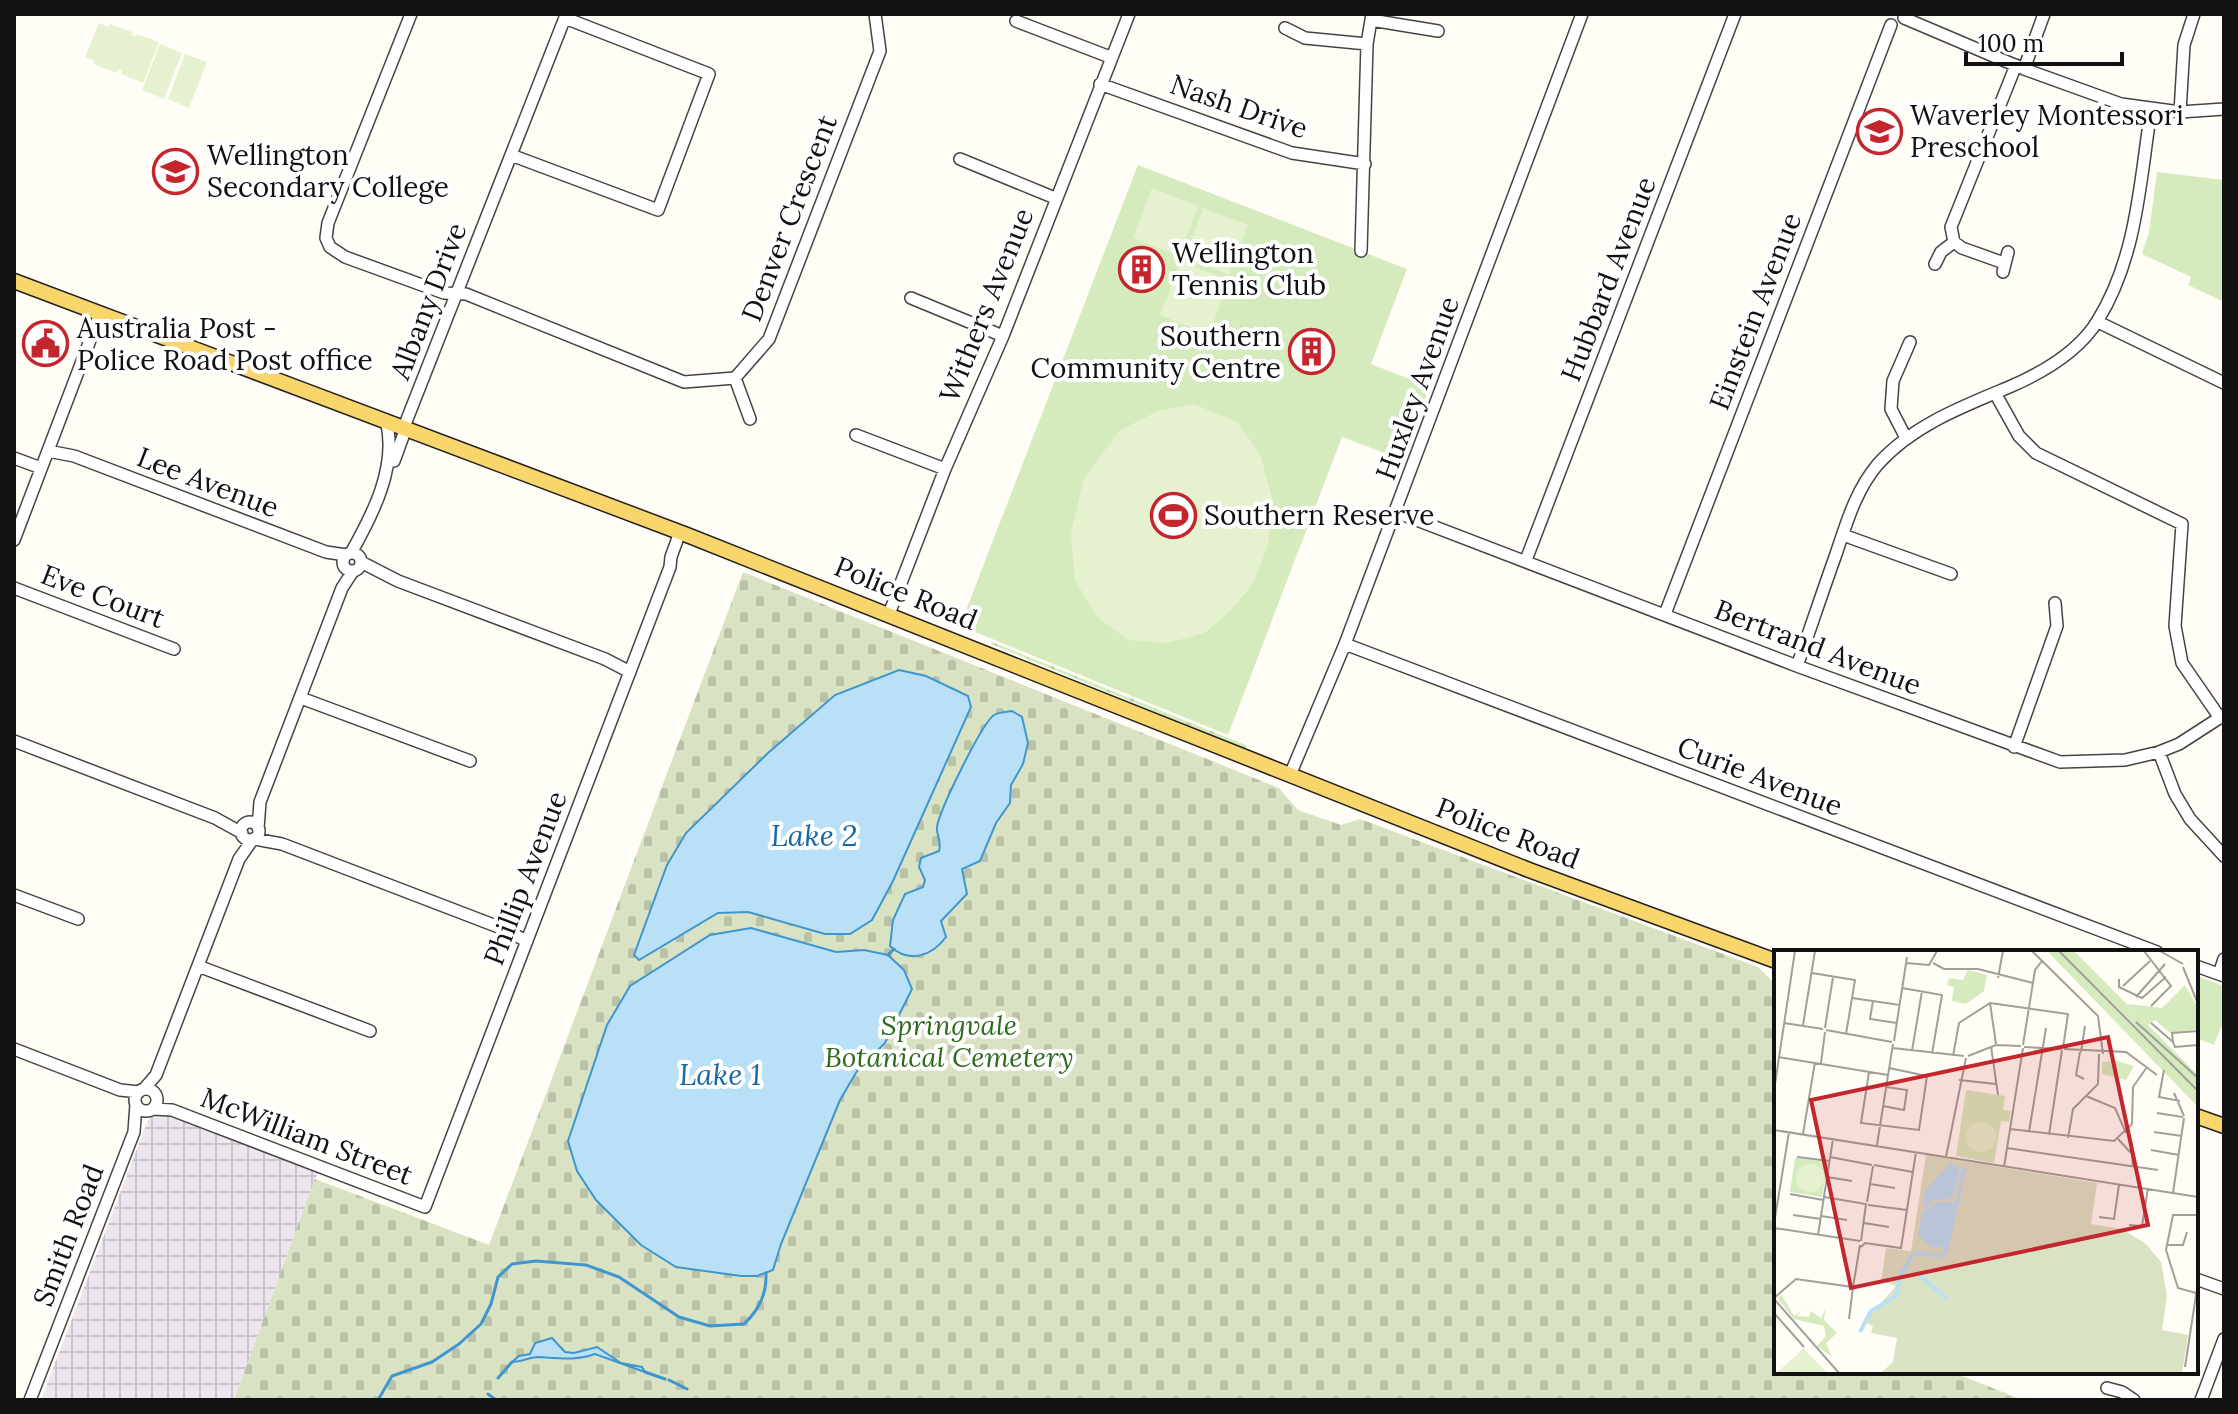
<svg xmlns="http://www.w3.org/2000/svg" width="2238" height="1414" viewBox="0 0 2238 1414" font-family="Lora,serif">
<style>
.industrial{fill:url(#industrial-grid)}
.grass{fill:url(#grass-dots)}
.cemetery{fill:url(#cemetery-stones)}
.park{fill:#d5ebbd}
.pitch{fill:#e6f2cf}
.water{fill:#b9e0f7;stroke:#3f96cf;stroke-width:2}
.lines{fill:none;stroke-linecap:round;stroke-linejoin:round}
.stream{stroke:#3f96cf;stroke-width:3}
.minor-casing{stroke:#444;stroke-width:14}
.major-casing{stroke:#222;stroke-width:17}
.minor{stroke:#fff;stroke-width:11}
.major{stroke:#f9d66b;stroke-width:14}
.labels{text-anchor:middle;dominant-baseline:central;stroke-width:8;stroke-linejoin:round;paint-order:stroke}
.street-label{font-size:28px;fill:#111;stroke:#fff}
.poi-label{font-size:28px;fill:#111;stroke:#fff;text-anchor:start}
.park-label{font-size:28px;font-style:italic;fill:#2f6b1f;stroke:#fff}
.water-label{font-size:30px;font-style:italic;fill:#1768a6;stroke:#fff}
.inset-river{fill:none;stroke:#b9e0f7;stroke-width:4}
.inset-road{fill:none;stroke:#a09f9a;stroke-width:2}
.view{fill:#c4262e;fill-opacity:0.15;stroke:#c4262e;stroke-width:4}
.inset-edge{fill:none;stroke:#111;stroke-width:4}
</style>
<defs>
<pattern id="industrial-grid" width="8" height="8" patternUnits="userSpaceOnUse" patternTransform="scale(2)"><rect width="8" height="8" fill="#eee6ef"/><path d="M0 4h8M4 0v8" fill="none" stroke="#cbc4cc"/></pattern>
<pattern id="grass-dots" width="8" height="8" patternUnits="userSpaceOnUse" patternTransform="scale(2)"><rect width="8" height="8" fill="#d5ebbd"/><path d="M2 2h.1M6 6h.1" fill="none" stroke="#b6c8a1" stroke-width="1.8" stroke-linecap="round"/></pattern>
<pattern id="cemetery-stones" width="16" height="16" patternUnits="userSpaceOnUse" patternTransform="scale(2)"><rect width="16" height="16" fill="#d9e3c4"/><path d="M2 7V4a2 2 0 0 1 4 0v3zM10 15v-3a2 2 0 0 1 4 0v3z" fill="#b9c2a7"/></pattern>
</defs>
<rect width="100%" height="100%" fill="#fffdf5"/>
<path class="industrial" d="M154 1114 167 1115 318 1172 234 1400H41L148 1120Z"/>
<path class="grass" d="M992 642 1248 746 1244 748 991 644Z"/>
<path class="cemetery" d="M743 572 1279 788 1298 810 1341 825 1360 819 1758 967 1776 985V1372H1952L2023 1400H234L315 1179 489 1245Z"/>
<path class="park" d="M1138 165 1407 269 1371 364 1430 387 1400 459 1342 437 1228 735 960 626Z
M2157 172 2224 180V302L2188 285 2191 277 2142 254 2149 232Z
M2196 976 2224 986V1020L2214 1045 2196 1038Z"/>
<path class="pitch" d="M99 23 109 27 110 24 132 32V35L136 36 137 34 159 42 143 83 121 74 122 71 118 69 116 73 94 64 95 61 85 57Z
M160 44 182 53 164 99 142 90Z
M185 54 207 62 189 108 168 99Z
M1152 188 1198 206 1179 256 1133 238Z
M1203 208 1248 225 1229 275 1185 258Z
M1181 262 1229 280 1209 334 1160 315Z
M1194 404 1237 422 1260 454 1272 498 1268 545 1253 584 1231 610 1205 633 1167 643 1128 640 1096 616 1075 580 1071 533 1084 478 1119 431 1158 411Z"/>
<path class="water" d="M899 670 926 676 968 696 971 707 893 881 872 920 850 934H825L748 912 718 913 639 960 634 955 667 865 686 833 768 753 835 695Z
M1012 711 1022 717 1028 743 1023 764 1011 785 1010 803 996 823 980 861 962 869 967 894 941 921 946 937C932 956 909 964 890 946L893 920 905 894 923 887 925 880 919 867 921 858 939 851C942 841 936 835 937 827 939 811 982 723 994 715 998 712 1006 712 1012 711Z
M751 928 836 952 864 950 888 955 904 970 912 989 885 1043 857 1071 840 1100 781 1244 773 1270 757 1276H741L676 1267 641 1245 596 1200 577 1171 568 1141 607 1025 630 986 710 935Z
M552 1338 565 1352 574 1353 597 1347 621 1363 642 1367 645 1372 595 1354C576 1361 558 1358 538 1357 530 1357 522 1362 512 1362L519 1356 530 1354 535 1343Z"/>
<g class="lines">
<path class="stream" d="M888 955 894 949
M645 1372 665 1379
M498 1378 512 1362
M669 1380 687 1389
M488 1394 496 1400
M378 1400 392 1376 432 1362 459 1344 481 1324 491 1304 498 1277 512 1264 536 1261 586 1265 619 1277 679 1317 710 1326 744 1324C759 1310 767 1293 766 1273"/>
<defs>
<path id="minor" d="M411 14 328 223 326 238 330 247 345 257 444 293 466 294 684 382 735 378 769 339 880 51 875 14
M1904 18 2024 69 2121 104 2180 112 2224 109
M1371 20 1438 31
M1016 21 1110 57
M1285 28 1305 38 1367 44
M2024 69 2044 14
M1100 84 1292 153 1365 164
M2180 112 2184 45 2194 14
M511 155 658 210 709 74 565 18
M960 159 1055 198
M1361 251 1367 44 1372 14
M2004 263 1962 248 1954 242 1951 227 2016 65
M1935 264 1941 252 1954 242
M2003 272 2008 252
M911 298 1003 336
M2098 322 2224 383
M735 378 750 419
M1995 393 2019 436 2036 453 2182 524 2175 626 2182 663 2220 718
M404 427 566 15
M856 435 945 469
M1906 438 1891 409 1893 381 1910 342
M48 451 74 456 326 552 346 555
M14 458 41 468
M394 461 406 428
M1396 512 1797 666 2060 762 2125 760 2159 752 2179 744 2224 715
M1843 535 1951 574
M14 540 100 314
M351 553C373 514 398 466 386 420
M343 562a9 9 0 1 1 18 0a9 9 0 1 1-18 0Z
M1526 560 1735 14
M361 562 398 581 605 659 630 672
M14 588 174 649
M889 614 945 469 1003 336 1129 14
M1665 614 1891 25
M1345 644 2157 952
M1797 666C1810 630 1822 593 1835 557 1846 525 1855 491 1878 464 1912 426 1961 407 2007 388 2040 374 2079 352 2098 320 2137 257 2140 181 2151 110
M301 698 470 761
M14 741 215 818 242 833
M2014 747 2057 626 2055 603
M2159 752 2175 794 2190 819 2224 856
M1290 775 1345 644 1582 14
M241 831a9 9 0 1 1 18 0a9 9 0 1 1-18 0Z
M258 828 260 802 342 588 353 571
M254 839 282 844 496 926 527 941
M14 895 78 919
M198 966 370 1031
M2196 966 2224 976
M2219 974 2224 959
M14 1049 120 1090 139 1092
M144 1089 156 1075 239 859 253 839
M135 1100a11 11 0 1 1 22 0a11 11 0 1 1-22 0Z
M153 1109 172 1110 425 1207 670 567 671 557 680 532
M2196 1279 2224 1289
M2107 1388 2122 1392 2134 1400
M30 1400 134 1132 136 1104
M2201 1400 2224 1339"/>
<path id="major" d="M14 281 687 535 1529 870 1776 961
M2196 1116 2224 1126"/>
</defs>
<use href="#minor" class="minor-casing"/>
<use href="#major" class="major-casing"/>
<use href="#minor" class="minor"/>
<use href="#major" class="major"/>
</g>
<defs>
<symbol id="school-ring" viewBox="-11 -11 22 22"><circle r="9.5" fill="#fff" stroke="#c4262e" stroke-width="1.5"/><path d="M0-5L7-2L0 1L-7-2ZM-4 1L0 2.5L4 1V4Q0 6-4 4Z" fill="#c4262e"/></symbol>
<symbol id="building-ring" viewBox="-11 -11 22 22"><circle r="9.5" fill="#fff" stroke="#c4262e" stroke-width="1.5"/><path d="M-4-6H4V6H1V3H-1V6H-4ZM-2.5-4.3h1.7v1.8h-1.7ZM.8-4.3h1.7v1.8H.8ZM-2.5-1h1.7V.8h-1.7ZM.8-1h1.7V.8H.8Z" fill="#c4262e"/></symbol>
<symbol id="civic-ring" viewBox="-11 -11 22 22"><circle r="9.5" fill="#fff" stroke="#c4262e" stroke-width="1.5"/><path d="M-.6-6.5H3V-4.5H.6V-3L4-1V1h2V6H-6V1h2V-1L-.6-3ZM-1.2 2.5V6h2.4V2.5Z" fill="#c4262e"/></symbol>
<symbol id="stadium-ring" viewBox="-11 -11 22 22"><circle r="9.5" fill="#fff" stroke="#c4262e" stroke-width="1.5"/><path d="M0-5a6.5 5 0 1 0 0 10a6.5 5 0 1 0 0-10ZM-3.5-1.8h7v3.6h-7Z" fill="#c4262e"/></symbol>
</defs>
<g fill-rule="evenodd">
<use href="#school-ring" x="1854" y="106" width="51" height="51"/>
<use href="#school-ring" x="150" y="146" width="51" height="51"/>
<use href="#building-ring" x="1116" y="244" width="51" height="51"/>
<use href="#civic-ring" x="20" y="318" width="51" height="51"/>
<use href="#building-ring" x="1286" y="326" width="51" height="51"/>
<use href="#stadium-ring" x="1148" y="490" width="51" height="51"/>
</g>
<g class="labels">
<g class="street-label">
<text transform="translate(1239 106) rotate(19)">Nash Drive</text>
<text transform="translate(789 218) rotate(-69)">Denver Crescent</text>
<text transform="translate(1608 279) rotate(-69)">Hubbard Avenue</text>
<text transform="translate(428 301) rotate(-69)">Albany Drive</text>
<text transform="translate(986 305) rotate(-68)">Withers Avenue</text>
<text transform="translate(1755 311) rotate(-69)">Einstein Avenue</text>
<text transform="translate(1417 388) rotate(-70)">Huxley Avenue</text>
<text transform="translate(208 482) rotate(21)">Lee Avenue</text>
<text transform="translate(906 593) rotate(22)">Police Road</text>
<text transform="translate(103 596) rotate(21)">Eve Court</text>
<text transform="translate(1818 647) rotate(21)">Bertrand Avenue</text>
<text transform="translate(1760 776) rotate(21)">Curie Avenue</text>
<text transform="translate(1508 833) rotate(21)">Police Road</text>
<text transform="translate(525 878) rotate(-69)">Phillip Avenue</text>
<text transform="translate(307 1136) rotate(21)">McWilliam Street</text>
<text transform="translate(68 1235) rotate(-69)">Smith Road</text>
</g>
<g class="poi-label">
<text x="1910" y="115">Waverley Montessori<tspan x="1910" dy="32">Preschool</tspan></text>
<text x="207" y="155">Wellington<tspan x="207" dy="32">Secondary College</tspan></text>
<text x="1172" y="253">Wellington<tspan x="1172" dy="32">Tennis Club</tspan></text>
<text x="77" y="328">Australia Post -<tspan x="77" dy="32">Police Road Post office</tspan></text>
<text x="1281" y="336" text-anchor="end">Southern<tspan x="1281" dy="32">Community Centre</tspan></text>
<text x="1204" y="515">Southern Reserve</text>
</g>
<g class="park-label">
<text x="949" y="1025">Springvale<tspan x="949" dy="32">Botanical Cemetery</tspan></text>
</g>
<g class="water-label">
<text x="814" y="835">Lake 2</text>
<text x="720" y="1074">Lake 1</text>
</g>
</g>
<g transform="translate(1774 950)">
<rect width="424" height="424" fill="#fffdf5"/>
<path d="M273 1H300L424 125V157ZM7 344 20 366 28 360 23 366 35 367 37 361 47 368 52 358 50 370 63 383 52 393 58 407 43 396 52 386 50 376 20 369 4 349Z" fill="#d5ebbd"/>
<path d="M152 205 323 233 317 274 348 279 372 294 387 312 393 346 388 380 414 385 408 423H107L119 412 123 388 97 383 99 376 90 372 122 336 107 331 112 298 137 301Z" fill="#d9e3c4"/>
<path d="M194 20 213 25 210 41 192 54 178 51 180 37 173 35 175 28 189 30ZM411 35 424 58V79L396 83 381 70 374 75 353 54 388 58ZM344 111 360 116 352 130 328 124V112ZM192 140 231 146 229 160 237 161 235 172 227 171 220 213 182 206ZM21 208 54 212 48 247 16 242Z" fill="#d5ebbd"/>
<path d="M192 187a15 15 0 1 1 30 0a15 15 0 1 1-30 0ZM22 228a14 14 0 1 1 28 0a14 14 0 1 1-28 0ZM29 398 53 423H2L23 405Z" fill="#e6f2cf"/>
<path d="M175 214 186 217 179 248 158 251 149 260 151 241ZM193 216 175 297H157L144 285 148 263 163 252H182L187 222Z" fill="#b9e0f7"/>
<path class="inset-river" d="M141 321 173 349M86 382 97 361 122 346 128 322 140 303 168 306 174 297"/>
<path class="inset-road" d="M258 1 324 66 329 104M285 1 424 141M370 1 397 36 377 56M386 1 409 14M132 13 155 15 163 1M159 13 170 19H204L259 33M409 17 424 54M38 23 81 30 72 84M224 28 229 1M345 29V37L368 48 392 27M349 36 376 11M128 38 168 45 158 104M362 47 391 14M78 48 126 55M99 51 96 69 123 73M216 53 222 94M362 72 424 128M10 73 49 79M377 73 399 92M29 75 41 1M51 78 59 27M52 80 118 92M120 91 133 7M399 92 398 83 424 81M399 92 401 97 424 95M249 95 261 20 268 11M217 96 224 145M250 97 287 99M119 98 190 106M290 99 352 102 383 125M138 101 148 41M306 102 302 125 310 129M307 102 311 76M179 106 185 73 216 53 294 64 289 98M194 106 222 95 247 96M4 107 114 125M47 113 51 82M390 120 385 147 406 151M95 122 87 173 145 180 153 126 115 118M185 130 222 134M0 141 21 1M400 143 410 166M312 146 341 158 352 183M109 156 130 160 133 140 112 137M383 163 409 167M236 179 340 191 358 174 359 137 373 117M0 180 424 247M255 182 272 78M380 182 408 186M29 184 41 112M275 185 288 100M294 188 299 159 324 134 325 104M344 189 358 204 359 217M103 195 119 94M233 198 384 220M377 200 405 205M23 207 56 211M56 207 98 215M172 207 192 108M100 215 139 222M230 217 249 98M53 227 78 231M96 234 121 238M399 243 410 168M16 244 49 250M50 247 92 254 87 291M93 252 99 216M94 255 133 260M19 265 47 269M47 266 73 270M325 267 340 269 345 235M90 273 115 277M0 274 15 182M355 275 368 276 374 238M0 278 86 291M44 285 59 189M394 295H409L413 282M87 297 91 293 127 298 142 202M422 343 404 338 392 300 399 265H424M0 348 22 329 79 337 86 295M0 349 65 423M0 363 30 397M75 369 79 337M411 417 424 332"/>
<path class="view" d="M334 87 374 275 77 338 37 150Z"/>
<rect width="424" height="424" class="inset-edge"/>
</g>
<rect width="2238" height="1414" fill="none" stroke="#111111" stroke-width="32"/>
<path d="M1966 52v12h156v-12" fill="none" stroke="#111111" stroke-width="4"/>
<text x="1978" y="52" font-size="24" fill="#111111" stroke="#ffffff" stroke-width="6" paint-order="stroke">100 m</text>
</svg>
